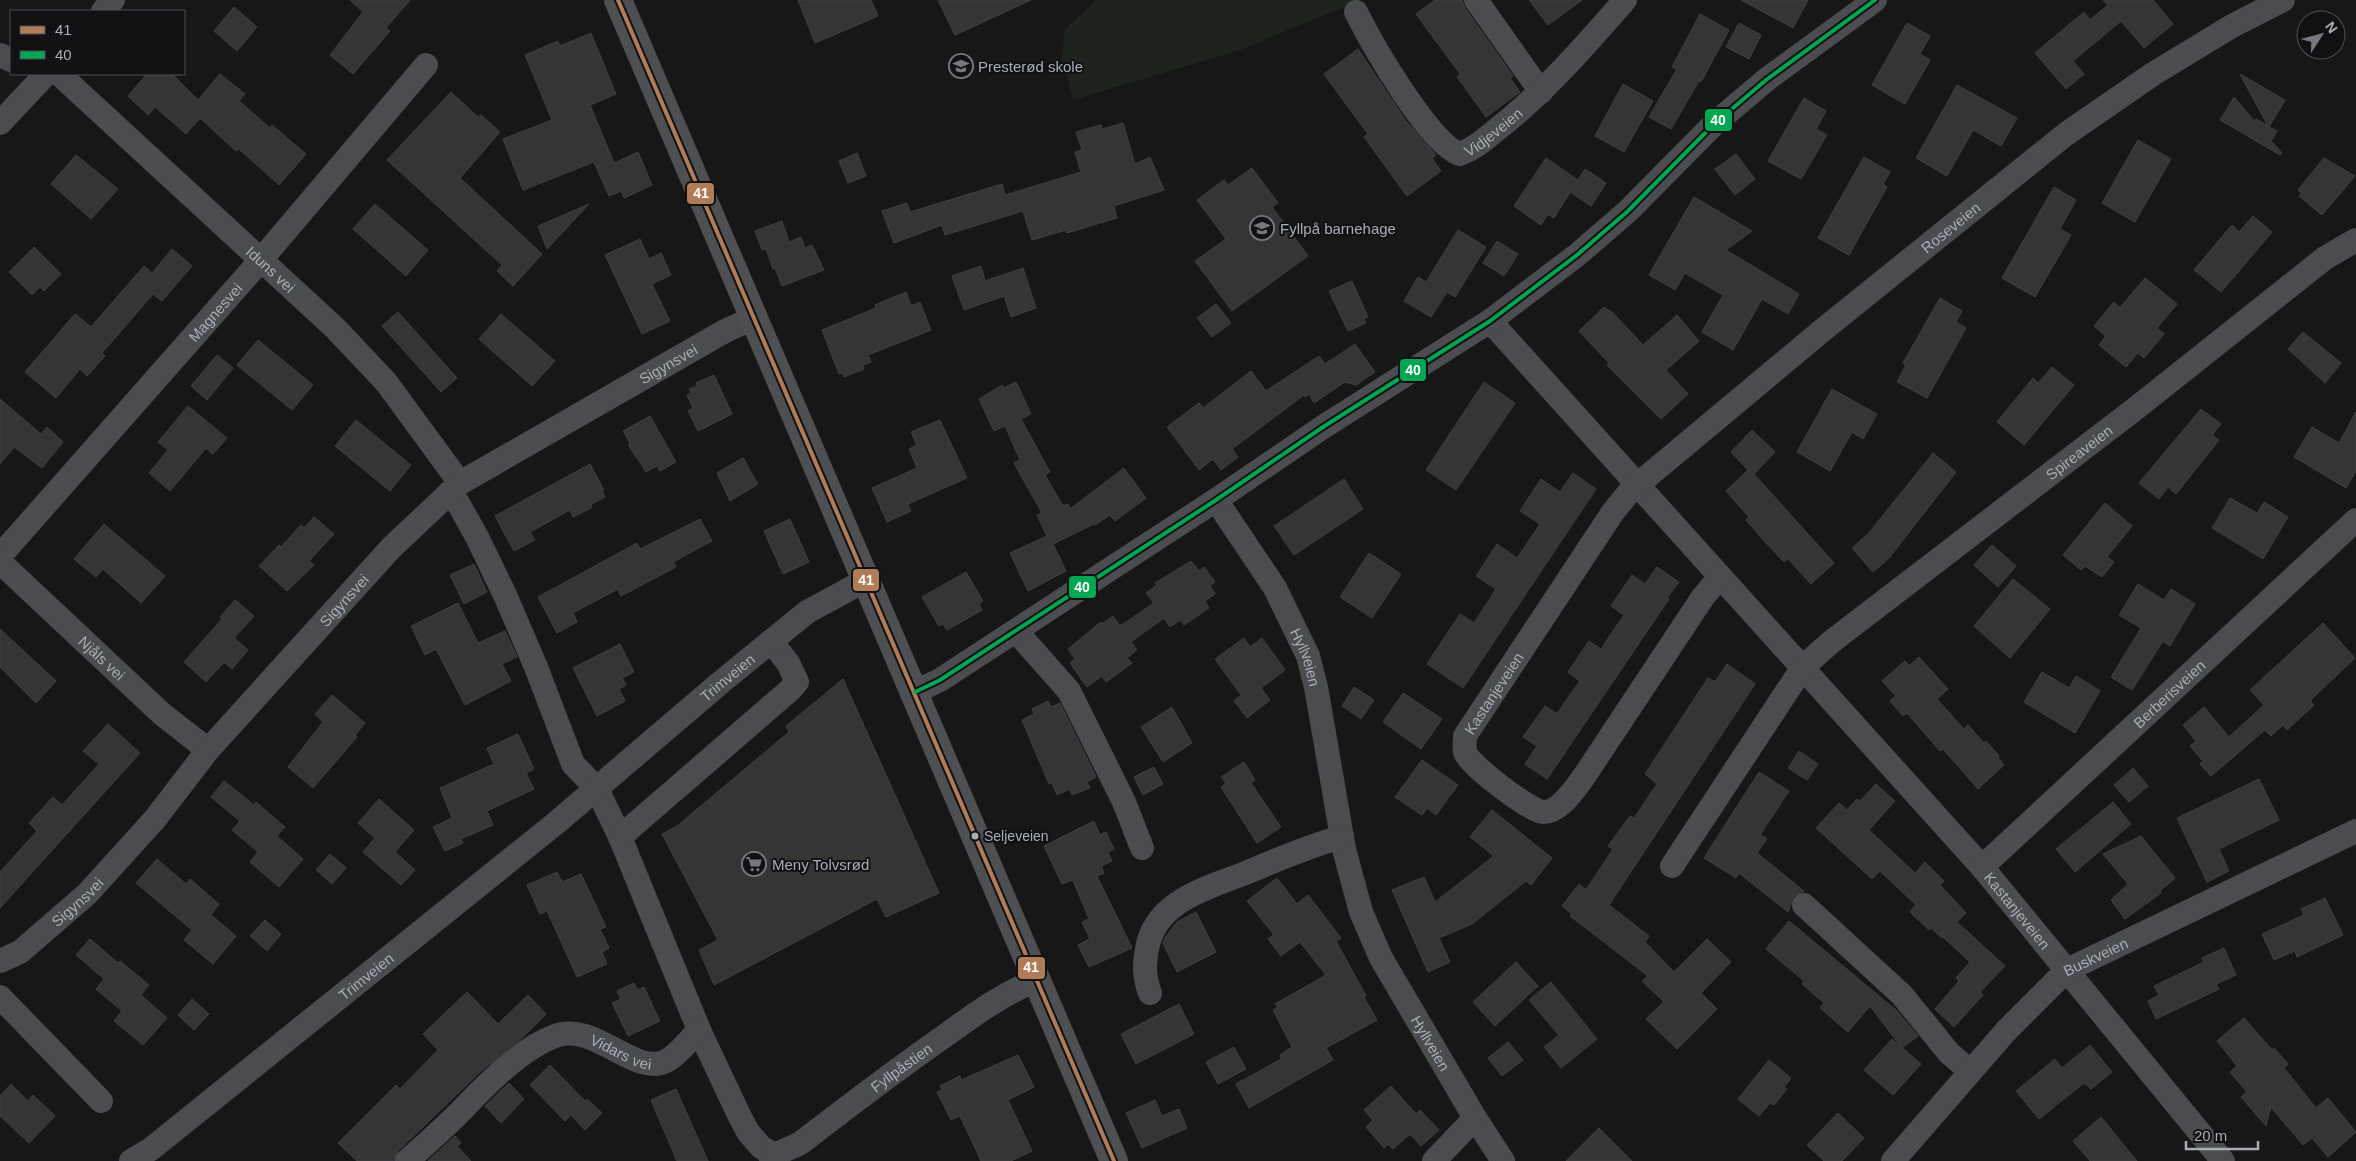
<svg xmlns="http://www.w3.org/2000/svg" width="2356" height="1161" viewBox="0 0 2356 1161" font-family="Helvetica,sans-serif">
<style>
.green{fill:#1d241e}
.building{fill:#353536;stroke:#3f4043}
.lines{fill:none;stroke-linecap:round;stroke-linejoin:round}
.minor{stroke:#4b4c50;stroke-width:24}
.major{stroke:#4d4f52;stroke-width:28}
.bus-1-casing{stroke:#111113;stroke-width:8}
.bus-2-casing{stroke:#111113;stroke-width:8}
.bus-1{stroke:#b07c57;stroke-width:4}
.bus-2{stroke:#00a651;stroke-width:4}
.bus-dot{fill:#a8adb8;stroke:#111113;stroke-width:2}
.labels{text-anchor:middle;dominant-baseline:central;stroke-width:4;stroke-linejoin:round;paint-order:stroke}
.bus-label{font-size:14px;fill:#a8adb8;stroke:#111113;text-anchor:start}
.poi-label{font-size:15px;fill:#a8adb8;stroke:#111113;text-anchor:start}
.street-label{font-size:15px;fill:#a8adb8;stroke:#111113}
.line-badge{stroke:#111113;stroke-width:2}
.badge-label{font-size:14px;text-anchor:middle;font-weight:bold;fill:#fff}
</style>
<rect width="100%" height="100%" fill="#171717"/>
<path class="green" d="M1096 0H1361L1240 50 1073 100 1062 57 1065 29Z"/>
<path class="building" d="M350 0H410L386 28 390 31 353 74 330 55 363 12Z
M798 0H871L878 16 815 43Z
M938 0H1031L955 35Z
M1435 0H1462L1465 8 1513 76 1510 78 1520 92 1486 117 1457 77 1460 74 1416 14Z
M1529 0H1582L1548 25Z
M1741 0H1808L1793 28Z
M2103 0H2153L2173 24 2144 48 2121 21 2073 61 2084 74 2066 89 2035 53 2084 12 2090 20 2108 5Z
M234 7 257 27 237 51 214 31Z
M1700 14 1729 30 1701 82 1699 81 1671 129 1649 117 1677 69 1672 67Z
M1739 23 1761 35 1749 59 1726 47Z
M1907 23 1930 36 1920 54 1930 60 1905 104 1872 85Z
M591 33 616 94 590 105 614 163 638 152 652 185 624 198 621 191 609 196 594 162 523 190 503 139 552 120 525 55 558 41 560 46Z
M1358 49 1406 121 1436 155 1432 158 1441 171 1407 196 1364 137 1368 134 1324 74Z
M147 74H172L198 100 220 74 245 94 239 101 270 128 272 125 306 154 279 185 239 149 236 151 200 118 186 134 155 107 148 115 128 96Z
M2240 74 2285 100 2269 127 2277 131 2271 141 2282 153 2280 155 2220 120 2234 97 2254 121 2256 119 2268 126Z
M1623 84 1653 101 1624 152 1595 136Z
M1957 85 2017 118 2001 146 1973 130 1947 176 1916 158Z
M451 92 478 117 481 115 500 132 460 178 542 254 513 286 497 271 502 265 387 160Z
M1804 98 1826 111 1816 129 1827 135 1801 179 1768 161Z
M1123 123 1135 164 1150 157 1164 190 1114 206 1117 218 1067 233 1066 230 1032 240 1023 211 945 235 942 225 894 243 882 211 907 203 910 212 1002 184 1005 195 1081 172 1075 152 1082 150 1076 132 1101 125 1102 129Z
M2138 140 2171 159 2135 222 2102 203Z
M857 153 866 176 848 183 839 161Z
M1736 154 1755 179 1735 195 1715 169Z
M76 155 118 189 91 219 51 184Z
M1864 157 1890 172 1883 184 1887 187 1849 255 1818 238Z
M1546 158 1578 180 1585 169 1606 183 1591 206 1570 192 1554 218 1548 214 1541 225 1514 206Z
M2324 158 2355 176 2322 215 2299 196 2302 193 2298 190Z
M1252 168 1278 203 1272 207 1308 256 1232 311 1195 261 1226 239 1197 200 1224 180 1228 185Z
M2054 187 2076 200 2060 229 2071 235 2035 297 2002 278Z
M1694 197 1752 231 1726 250 1799 294 1788 314 1762 299 1733 350 1702 332 1723 295 1685 273 1675 290 1649 275Z
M375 204 428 250 406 276 353 229Z
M589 204 547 249 538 226Z
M2253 216 2272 232 2221 292 2194 270 2232 225 2239 232Z
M782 221 789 242 801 237 805 248 812 245 824 270 782 286 775 268 773 269 766 249 762 250 755 231Z
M1458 230 1486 247 1455 297 1447 292 1431 317 1404 301 1418 277 1426 282Z
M640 239 649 259 661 253 671 275 652 284 670 321 642 334 605 255Z
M1497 241 1518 254 1504 276 1483 263Z
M34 247 61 274 44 291 40 287 32 295 9 272Z
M172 249 192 266 162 301 153 294 102 353 105 356 87 376 80 369 56 398 25 372 75 314 91 327 144 266 152 273Z
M981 266 985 281 1023 268 1036 308 1011 317 1004 296 964 310 952 276Z
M2145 278 2177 304 2157 328 2164 334 2144 358 2138 353 2126 367 2099 345 2106 336 2094 326 2114 302 2120 308Z
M1352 281 1368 317 1364 319 1366 323 1348 331 1329 291Z
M906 292 911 306 920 302 931 330 868 355 871 362 862 365 864 369 844 377 843 373 839 374 822 330 876 308 875 305Z
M1940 298 1962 311 1956 322 1966 328 1927 398 1897 382 1906 365 1903 363Z
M1216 304 1231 323 1212 337 1197 318Z
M1604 307 1613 313 1643 345 1677 315 1699 341 1666 370 1688 394 1661 419 1607 365 1609 363 1579 331Z
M398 312 457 378 441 392 382 326Z
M501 314 555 361 532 386 479 339Z
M2303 332 2341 363 2325 383 2288 349Z
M258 340 313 385 292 410 237 365Z
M1355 344 1375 372 1356 385 1345 382 1314 403 1309 394 1305 397 1304 395 1232 449 1238 457 1221 470 1213 459 1199 470 1167 427 1199 403 1203 408 1251 371 1266 391 1319 356 1325 364Z
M217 355 233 368 207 400 191 386Z
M2052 367 2074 385 2024 445 1997 422 2033 378 2038 383Z
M714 375 732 414 698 431 688 411 693 408 687 395 691 393 689 389 697 386 696 383Z
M1016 382 1031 414 1021 419 1050 472 1045 475 1063 506 1068 504 1070 509 1124 468 1146 498 1115 521 1110 515 1095 525 1094 524 1053 544 1066 571 1028 591 1010 553 1047 536 1037 515 1042 513 1014 463 1020 460 1005 426 994 431 979 399 1002 385 1004 388Z
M1484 382 1515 403 1456 490 1426 470Z
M1832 389 1877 414 1863 439 1852 432 1830 471 1797 452Z
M0 399 41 434 47 427 63 442 42 468 14 447 0 464Z
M188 406 227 438 213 454 206 448 170 491 149 473 168 450 158 442Z
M2201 409 2221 424 2212 435 2219 440 2176 494 2168 487 2159 499 2139 483Z
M2356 412V471L2346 488 2294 457 2312 427 2339 443Z
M650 416 676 462 660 471 657 466 646 472 629 446 630 443 623 431Z
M356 420 411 465 390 491 335 446Z
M940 420 967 478 908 504 911 511 887 522 872 488 917 468 909 449 917 445 911 432Z
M1752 430 1775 452 1754 474 1834 563 1811 584 1788 559 1784 562 1765 542 1746 520 1749 517 1726 491 1748 470 1731 452Z
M1933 453 1956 472 1889 558 1873 572 1852 548 1868 534Z
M743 458 758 484 730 501 717 473Z
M590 464 604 490 602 491 605 497 592 504 591 508 573 517 570 510 530 532 535 540 514 551 495 516Z
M1573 473 1596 489 1463 688 1427 664 1460 614 1474 623 1496 589 1476 576 1497 544 1517 558 1540 524 1520 511 1541 479 1560 492Z
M1344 479 1363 509 1294 555 1274 526Z
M2230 498 2257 513 2264 502 2288 517 2263 559 2212 528Z
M2105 503 2132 526 2107 557 2114 562 2102 577 2085 566 2081 570 2063 555Z
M314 517 334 534 309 561 314 565 287 591 259 566 279 545 281 547 301 525 304 528Z
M700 519 712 541 673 562 676 567 621 596 618 589 573 613 577 622 557 633 538 597 637 543 640 549Z
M790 519 809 562 783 574 764 531Z
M104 524 165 576 141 603 103 569 96 577 74 559Z
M1992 545 2016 566 1998 587 1974 565Z
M1369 553 1401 574 1372 618 1340 597Z
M1191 561 1199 571 1204 567 1215 582 1210 586 1215 594 1205 601 1209 608 1184 625 1180 620 1170 627 1164 618 1131 642 1137 650 1127 658 1132 663 1106 682 1102 676 1087 687 1070 663 1075 659 1068 649 1101 622 1102 624 1113 616 1120 626 1154 603 1146 593 1157 585 1155 583Z
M474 564 487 592 464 604 450 575Z
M1657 567 1679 582 1667 598 1669 599 1547 779 1525 764 1537 746 1523 737 1545 706 1557 714 1569 696 1580 681 1568 672 1589 641 1601 649 1613 631 1624 615 1611 606 1632 575 1645 584Z
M966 572 983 601 979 604 982 610 947 630 943 624 939 626 922 597Z
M2013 579 2050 609 2010 658 1974 626Z
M2138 584 2164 600 2171 589 2195 604 2170 646 2163 641 2132 690 2111 677 2141 628 2119 615Z
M235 600 254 616 234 638 248 650 232 669 224 662 206 682 184 662 222 619 220 617Z
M458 603 478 643 505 631 517 657 502 664 511 681 465 705 436 649 425 655 411 626Z
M2323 623 2355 658 2319 692 2310 701 2314 705 2287 730 2283 725 2271 736 2265 730 2211 776 2200 764 2203 761 2190 746 2196 741 2183 725 2204 707 2229 737 2264 705 2250 690Z
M0 629 56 681 36 703 0 667Z
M1244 638 1250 647 1262 638 1285 670 1261 688 1270 700 1247 718 1234 701 1241 695 1215 659Z
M620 644 634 672 622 678 626 685 619 689 625 701 597 716 573 668Z
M1919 657 1948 689 1937 699 1964 729 1968 725 1984 743 1986 741 1999 756 1998 758 2004 765 1978 789 1943 749 1940 751 1907 713 1903 716 1890 701 1896 696 1882 681 1905 661 1909 666Z
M1727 664 1755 684 1609 905 1649 936 1645 942 1674 972 1707 939 1731 962 1701 993 1717 1009 1677 1049 1646 1019 1664 1002 1642 981 1648 976 1570 916 1572 914 1562 906 1579 884 1586 890 1613 849 1608 846 1630 816 1634 818 1657 784 1645 774 1708 678 1715 682Z
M2042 672 2069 688 2076 676 2100 691 2075 733 2024 702Z
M843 679 939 893 886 917 877 899 714 985 699 950 718 940 662 834 677 826 789 732 786 726Z
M1354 687 1374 700 1361 719 1342 706Z
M1403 693 1442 719 1421 749 1383 722Z
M332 695 365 723 355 735 357 737 313 788 288 767 323 722 315 714Z
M1048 701 1051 707 1060 703 1096 777 1087 782 1090 788 1072 795 1070 789 1057 795 1052 783 1049 784 1022 720 1034 714 1032 709Z
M1172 707 1192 743 1163 762 1141 727Z
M108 724 140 753 0 908V872L37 831 29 823 53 797 62 805 99 764 83 751Z
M518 734 534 769 526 773 534 789 487 811 493 825 461 839 463 843 445 851 433 827 452 818 440 788 494 764 487 748Z
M1799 751 1818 764 1807 780 1788 768Z
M1422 760 1458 785 1436 815 1427 808 1422 815 1395 797Z
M1244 762 1255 780 1251 783 1281 827 1257 843 1221 787 1226 783 1221 777Z
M1154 767 1163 784 1143 795 1134 777Z
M2133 768 2148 786 2129 802 2114 785Z
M1759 772 1789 791 1760 835 1767 839 1757 853 1804 891 1794 896 1788 912 1739 873 1736 878 1704 858Z
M2259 779 2279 820 2219 849 2229 871 2207 882 2177 818Z
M224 781 254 805 256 802 285 827 277 836 303 859 279 887 250 862 258 852 232 830 240 821 211 797Z
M1876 784 1895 801 1869 830 1915 873 1925 862 1944 881 1940 885 1966 913 1957 922 2005 966 1980 992 1983 995 1954 1027 1935 1009 1959 981 1956 978 1970 962 1943 937 1942 938 1931 928 1929 930 1910 912 1916 905 1880 871 1872 879 1816 828 1839 803 1847 810 1857 799 1860 801Z
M379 799 414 830 395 852 415 870 401 885 363 852 375 838 358 823Z
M2113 802 2131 824 2075 872 2056 849Z
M1492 810 1552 858 1531 885 1526 881 1472 924 1439 938 1450 962 1428 972 1392 890 1424 877 1435 902 1494 856 1470 837Z
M1094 821 1100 835 1106 832 1114 849 1108 852 1112 861 1101 866 1104 873 1097 876 1132 948 1089 967 1078 945 1090 939 1082 922 1089 919 1073 880 1062 884 1044 846Z
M2141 836 2175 878 2160 891 2161 893 2125 919 2111 900 2128 884 2103 854Z
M330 854 346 868 332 884 316 870Z
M157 859 186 884 190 879 219 904 211 915 236 936 213 964 184 940 192 930 136 883Z
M557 872 562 882 581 874 606 927 600 929 609 948 602 952 607 964 577 977 547 911 540 914 527 885Z
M1277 878 1297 904 1308 895 1341 938 1336 941 1366 996 1364 997 1377 1020 1326 1048 1333 1060 1249 1108 1236 1084 1281 1059 1280 1055 1292 1047 1273 1010 1278 1007 1275 1004 1326 975 1300 942 1281 956 1268 939 1274 935 1247 901Z
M2325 898 2343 935 2297 957 2295 951 2274 960 2262 934 2304 915 2301 909Z
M1196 912 1216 952 1177 972 1163 943 1165 938 1177 922Z
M265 920 281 934 267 951 250 936Z
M1789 921 1897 1011 1918 1036 1902 1048 1870 1006 1848 1032 1820 1008 1824 1003 1802 984 1804 981 1766 949Z
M90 939 118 963 120 961 149 985 141 995 167 1018 143 1045 114 1021 122 1011 96 989 104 979 76 955Z
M2224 948 2236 975 2216 984 2219 989 2156 1019 2148 1001 2159 995 2154 986 2204 962 2202 958Z
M1516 962 1538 986 1495 1026 1473 1002Z
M1551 982 1597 1039 1561 1068 1544 1047 1559 1035 1529 1000Z
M634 983 638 990 644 987 660 1021 628 1036 612 1003 621 999 617 991Z
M467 992 498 1024 528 995 546 1014 521 1039 482 1070 398 1151 394 1161H357L338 1143 396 1085 400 1089 438 1050 423 1034Z
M192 999 209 1014 194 1030 178 1015Z
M1179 1004 1194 1034 1136 1064 1121 1034Z
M2244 1018 2272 1050 2274 1048 2288 1064 2284 1068 2316 1108 2328 1098 2356 1132 2328 1157 2312 1138 2303 1145 2271 1107 2266 1126 2241 1097 2247 1092 2230 1072 2237 1066 2217 1041Z
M1892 1039 1921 1064 1893 1095 1864 1070Z
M1508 1042 1523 1060 1502 1076 1488 1058Z
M2090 1045 2112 1072 2091 1089 2084 1083 2039 1119 2016 1091 2055 1059 2062 1068Z
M1234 1047 1246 1069 1218 1084 1206 1062Z
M1018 1055 1034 1087 1008 1100 1032 1151 1011 1161H981L960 1116 951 1120 937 1092 942 1090 940 1086 960 1076 961 1080Z
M1769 1060 1791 1078 1784 1087 1787 1089 1774 1105 1770 1103 1759 1116 1738 1099Z
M550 1065 585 1101 587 1099 602 1113 585 1130 571 1115 565 1121 530 1085Z
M509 1083 524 1099 501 1123 485 1106Z
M11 1084 28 1101 33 1095 55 1116 29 1143 0 1116V1096Z
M1391 1086 1416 1114 1420 1110 1439 1130 1421 1146 1410 1134 1393 1149 1388 1144 1384 1148 1366 1127 1373 1120 1364 1110Z
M676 1089 708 1161H677L651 1100Z
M1155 1100 1162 1116 1179 1109 1187 1128 1142 1148 1126 1113Z
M1838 1113 1864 1138 1842 1161H1824L1807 1145Z
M2101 1117 2137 1161H2090L2073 1141Z
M1599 1128 1632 1161H1566Z
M455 1136 461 1143 457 1146 471 1161H428Z"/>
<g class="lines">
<g class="minor">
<path d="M1476 0 1541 92"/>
<path d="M103 11 113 0"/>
<path id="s1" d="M1356 12C1372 44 1429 144 1460 154 1474 149 1484 140 1495 131 1544 93 1585 46 1625 0"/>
<path d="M0 55 11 60"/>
<path id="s2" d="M59 74 335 328 386 382 460 483"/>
<path d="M0 123 46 74"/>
<path id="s3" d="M1490 321 1982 867 2223 1161"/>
<path d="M449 493 458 503 477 537 505 595 536 667 573 764 597 789 620 837 699 1030 739 1115 748 1132 761 1147 774 1155"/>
<path id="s4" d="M1216 500 1275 588 1308 656 1316 687 1344 849 1361 912 1381 958 1475 1118 1503 1161"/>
<path id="s5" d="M0 556 260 261 426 65"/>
<path id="s6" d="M0 562 162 714 208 750"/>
<path id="s7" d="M1720 577 1703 597 1583 778C1574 790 1559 813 1543 812 1531 812 1468 764 1465 752 1464 747 1465 741 1465 736L1613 512 1630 491 1824 329 2066 134 2153 74 2232 26 2283 0"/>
<path d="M1016 631 1069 691 1124 802 1142 848"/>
<path d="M915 692 940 680 1216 500 1323 427 1490 321 1577 255 1628 211 1714 124 1766 80 1875 0"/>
<path d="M620 837 790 690 797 682 788 663 771 641"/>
<path id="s8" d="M1672 866 1803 667 1831 642 2135 409 2325 258 2356 240"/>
<path id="s9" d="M1982 867 2356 520"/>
<path d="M1804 905 1902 995 1949 1053 1970 1071"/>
<path id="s10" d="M0 961 20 952 87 894 155 819 208 750 391 548 460 483 725 331 754 318"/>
<path d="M1150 993C1144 977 1144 966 1147 949 1155 900 1209 888 1248 872 1279 859 1309 846 1342 837"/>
<path d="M0 997 101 1101"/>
<path id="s11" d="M131 1161 151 1149 556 823 720 683 807 612 866 580"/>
<path id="s12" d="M407 1161C425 1145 443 1129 460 1112 485 1086 520 1049 555 1036 594 1021 635 1077 666 1061 678 1055 690 1039 699 1030"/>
<path id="s13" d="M771 1161C777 1150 792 1149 802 1142 850 1105 897 1069 946 1035 975 1014 1004 993 1037 980"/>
<path d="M1434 1161 1475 1118"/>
<path id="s14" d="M1893 1161 2006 1031 2067 970 2356 831"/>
</g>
<path class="major" d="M618 0 1114 1161"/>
<defs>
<path id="bus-1" d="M618 0 1114 1161"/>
<path id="bus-2" d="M915 692 940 680 1216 500 1323 427 1490 321 1577 255 1628 211 1714 124 1766 80 1875 0"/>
</defs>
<use href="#bus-1" class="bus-1-casing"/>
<use href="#bus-2" class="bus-2-casing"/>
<use href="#bus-1" class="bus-1"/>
<use href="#bus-2" class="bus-2"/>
</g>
<defs>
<symbol id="school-ring" viewBox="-11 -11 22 22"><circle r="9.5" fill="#111113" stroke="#757880" stroke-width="1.5"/><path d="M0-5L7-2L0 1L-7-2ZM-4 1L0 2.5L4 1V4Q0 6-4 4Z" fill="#757880"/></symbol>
<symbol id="supermarket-ring" viewBox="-11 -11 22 22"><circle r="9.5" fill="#111113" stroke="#757880" stroke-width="1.5"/><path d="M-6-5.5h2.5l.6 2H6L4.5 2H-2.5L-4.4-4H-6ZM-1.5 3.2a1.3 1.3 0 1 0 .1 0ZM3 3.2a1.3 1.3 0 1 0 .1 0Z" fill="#757880"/></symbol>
</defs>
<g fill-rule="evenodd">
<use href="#school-ring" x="947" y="52" width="28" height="28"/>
<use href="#school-ring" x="1248" y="214" width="28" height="28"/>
<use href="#supermarket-ring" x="740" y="850" width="28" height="28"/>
</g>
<circle class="bus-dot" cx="975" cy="836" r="4.5"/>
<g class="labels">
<g class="bus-label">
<text x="984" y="836">Seljeveien</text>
</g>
<g class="poi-label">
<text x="978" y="66">Presterød skole</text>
<text x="1280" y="228">Fyllpå barnehage</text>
<text x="772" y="864">Meny Tolvsrød</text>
</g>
<g class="street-label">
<text stroke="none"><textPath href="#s1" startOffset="218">Vidjeveien</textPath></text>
<text stroke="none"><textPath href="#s7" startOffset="1124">Roseveien</textPath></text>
<text stroke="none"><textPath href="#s2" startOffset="288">Iduns vei</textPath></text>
<text stroke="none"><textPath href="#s5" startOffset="325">Magnesvei</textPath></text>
<text stroke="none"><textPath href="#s10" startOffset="906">Sigynsvei</textPath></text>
<text stroke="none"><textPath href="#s8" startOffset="588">Spireaveien</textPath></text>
<text stroke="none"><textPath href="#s10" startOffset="501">Sigynsvei</textPath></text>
<text stroke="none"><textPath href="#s6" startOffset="140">Njåls vei</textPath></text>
<text stroke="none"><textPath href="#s4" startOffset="182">Hyllveien</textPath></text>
<text stroke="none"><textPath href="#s11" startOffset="768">Trimveien</textPath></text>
<text stroke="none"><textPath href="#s7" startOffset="465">Kastanjeveien</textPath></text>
<text stroke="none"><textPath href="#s9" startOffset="255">Berberisveien</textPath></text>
<text stroke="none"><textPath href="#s10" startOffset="98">Sigynsvei</textPath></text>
<text stroke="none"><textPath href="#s3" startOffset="791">Kastanjeveien</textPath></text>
<text stroke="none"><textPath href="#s14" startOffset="290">Buskveien</textPath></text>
<text stroke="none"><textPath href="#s11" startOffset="299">Trimveien</textPath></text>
<text stroke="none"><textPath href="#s4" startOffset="592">Hyllveien</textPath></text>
<text stroke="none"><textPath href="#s12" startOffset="265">Vidars vei</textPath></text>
<text stroke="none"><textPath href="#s13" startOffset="161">Fyllpåstien</textPath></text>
</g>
</g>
<g class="line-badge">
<rect x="1704" y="108" width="29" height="24" rx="5" fill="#00a651"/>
<rect x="686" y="182" width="29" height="23" rx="5" fill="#b07c57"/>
<rect x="1399" y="358" width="28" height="24" rx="5" fill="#00a651"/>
<rect x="852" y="568" width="28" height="24" rx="5" fill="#b07c57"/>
<rect x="1068" y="575" width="29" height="24" rx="5" fill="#00a651"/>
<rect x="1017" y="956" width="29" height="24" rx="5" fill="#b07c57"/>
</g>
<g class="badge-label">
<text x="1718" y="125">40</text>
<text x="701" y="198">41</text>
<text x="1413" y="375">40</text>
<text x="866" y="585">41</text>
<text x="1082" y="592">40</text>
<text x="1031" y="972">41</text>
</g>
<rect x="10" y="10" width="175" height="65" fill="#111113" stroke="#4d4f55"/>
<rect x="20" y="26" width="25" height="8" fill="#b07c57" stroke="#4d4f55"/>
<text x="55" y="35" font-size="15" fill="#a8adb8">41</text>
<rect x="20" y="51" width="25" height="8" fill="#00a651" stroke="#4d4f55"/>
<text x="55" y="60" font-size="15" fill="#a8adb8">40</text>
<g transform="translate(2321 35) rotate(54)"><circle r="24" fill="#111113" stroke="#4d4f55"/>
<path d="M0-4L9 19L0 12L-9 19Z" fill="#757880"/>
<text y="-8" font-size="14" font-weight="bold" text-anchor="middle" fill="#a8adb8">N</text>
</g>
<path d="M2186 1141v8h72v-8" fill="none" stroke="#a8adb8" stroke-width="2.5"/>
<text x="2194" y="1141" font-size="15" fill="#a8adb8" stroke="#111113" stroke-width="4" paint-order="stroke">20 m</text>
</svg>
